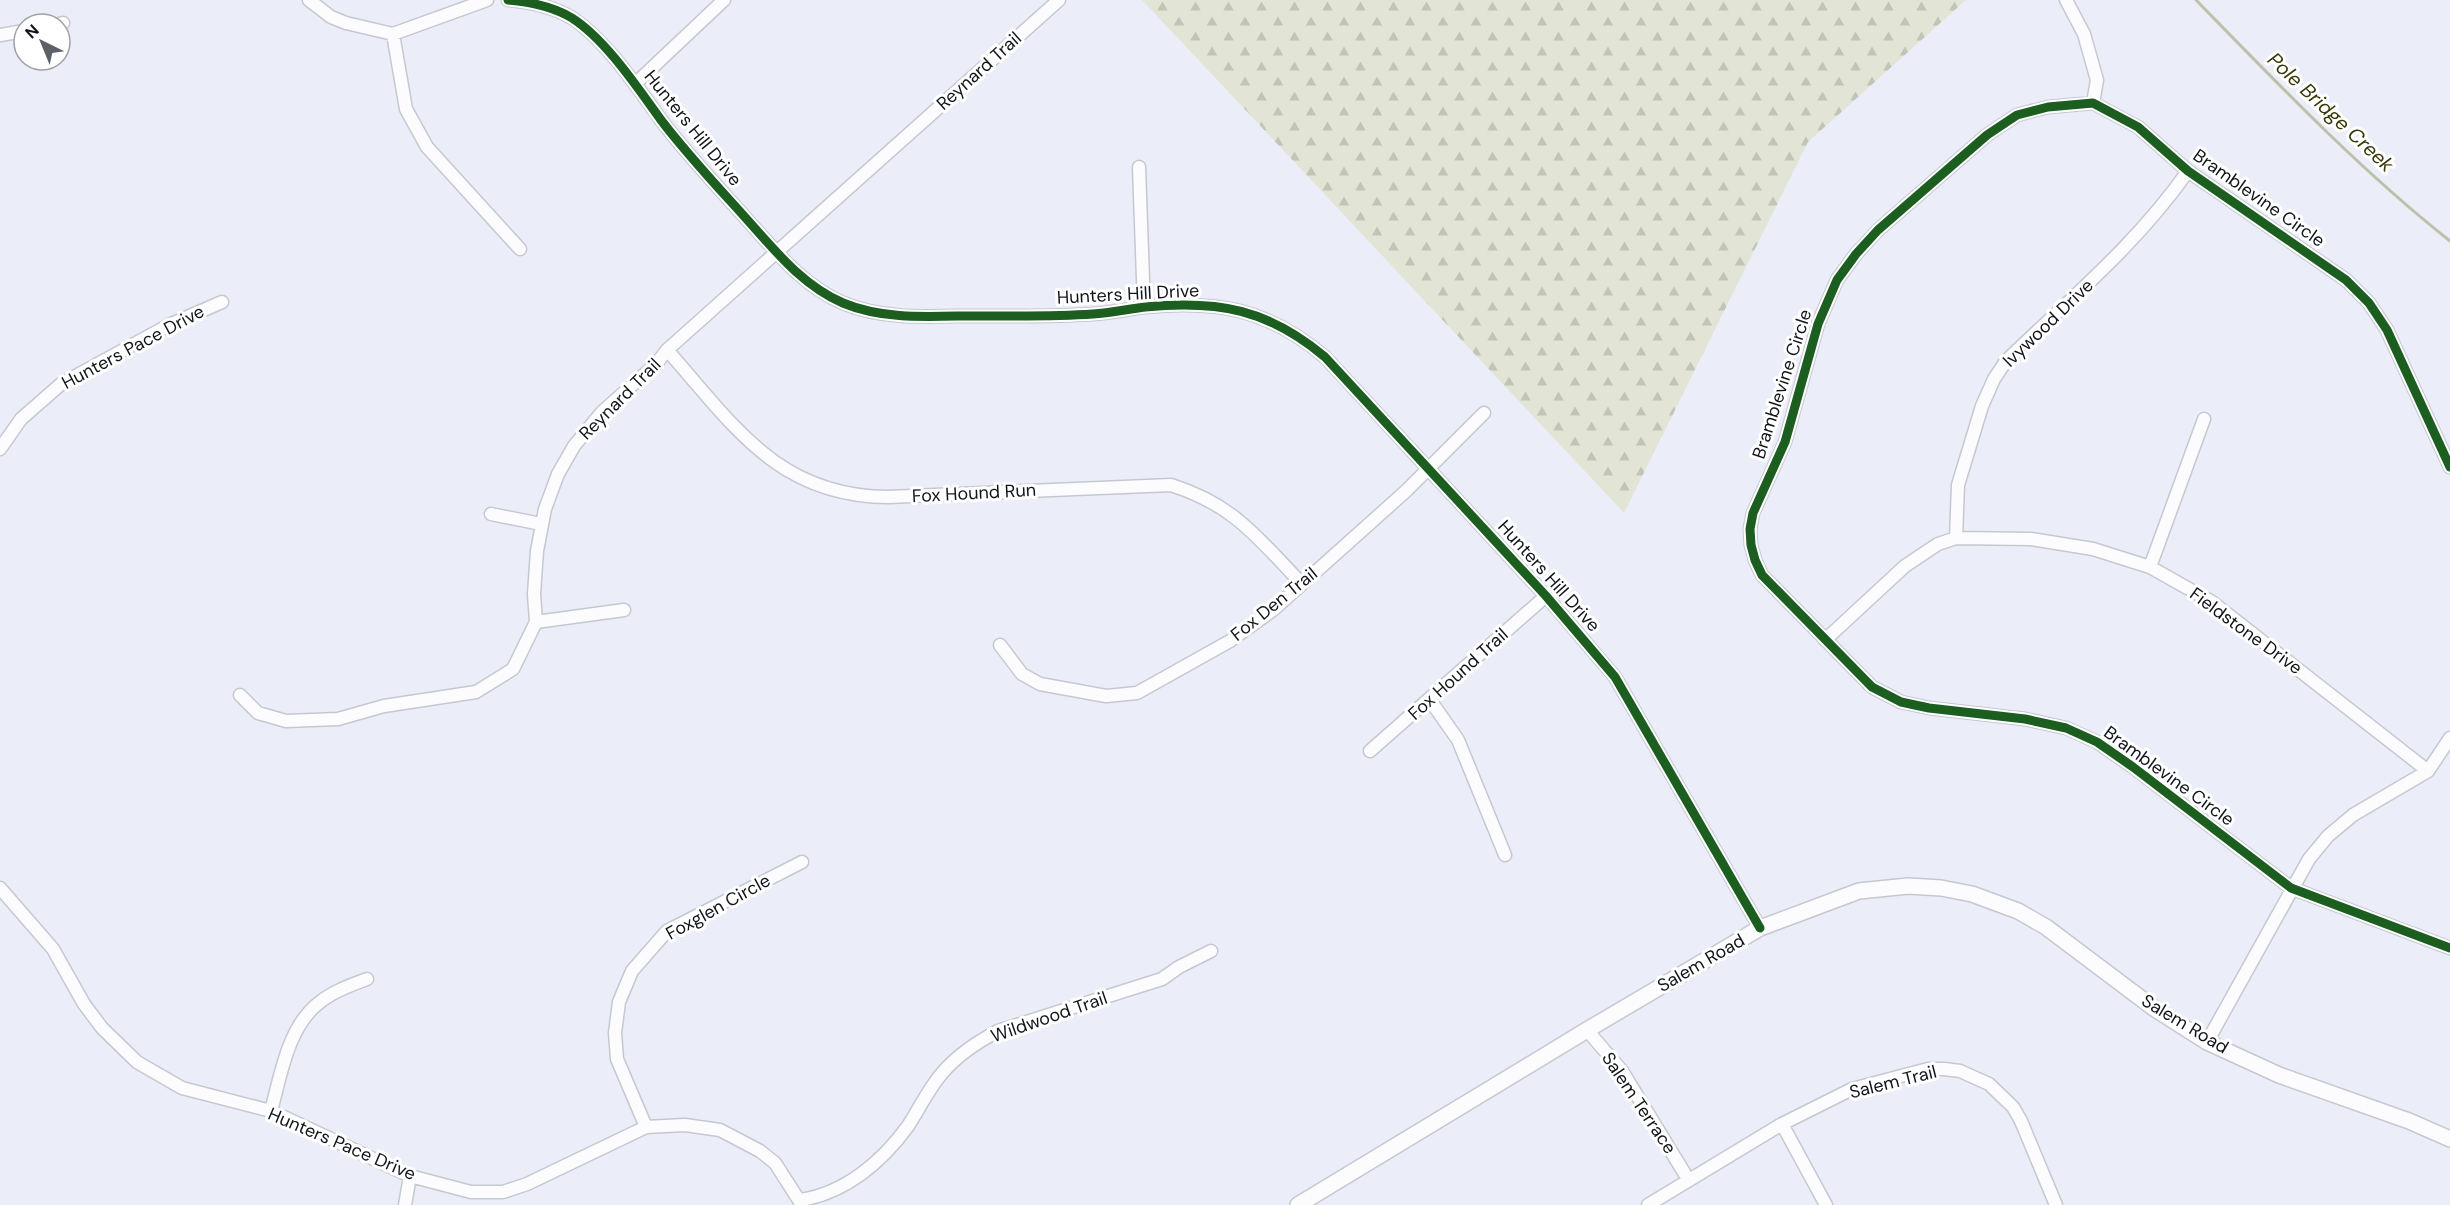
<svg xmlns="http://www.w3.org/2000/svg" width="2450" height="1205" viewBox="0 0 2450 1205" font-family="'DM Sans',sans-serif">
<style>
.forest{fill:url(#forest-firs)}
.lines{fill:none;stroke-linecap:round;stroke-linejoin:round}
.stream{stroke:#bec0aa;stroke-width:3}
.minor-casing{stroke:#c6c8d0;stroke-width:15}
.tertiary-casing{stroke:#c6c8d0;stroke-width:18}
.minor{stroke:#fcfcfe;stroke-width:12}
.tertiary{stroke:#fcfcfe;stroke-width:15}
.cycleway-casing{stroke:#fff;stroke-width:13}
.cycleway{stroke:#1b5e20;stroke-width:9}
.labels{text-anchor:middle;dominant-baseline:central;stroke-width:6;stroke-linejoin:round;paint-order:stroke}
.street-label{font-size:18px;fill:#12141b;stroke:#fff}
.water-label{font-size:20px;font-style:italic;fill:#383809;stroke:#fff}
</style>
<defs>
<pattern id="forest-firs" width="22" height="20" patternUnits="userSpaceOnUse" patternTransform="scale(1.5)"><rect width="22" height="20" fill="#e2e5d6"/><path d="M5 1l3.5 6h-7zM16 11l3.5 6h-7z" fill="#c1c4b7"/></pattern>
</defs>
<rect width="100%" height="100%" fill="#ebeef8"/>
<path class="forest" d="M1142 0H1966L1808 142 1624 513Z"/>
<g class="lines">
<path class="stream" d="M2196 0C2278 84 2358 168 2450 241"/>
<defs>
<path id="minor" d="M309 0 331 17 346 23 393 34 487 0
M508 0C531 2 552 6 572 18 606 40 637 87 661 120 686 153 715 184 743 215 773 248 801 285 843 303 879 318 919 317 957 316 1002 316 1048 317 1093 314 1110 313 1128 309 1145 307 1218 300 1268 309 1325 357L1546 596 1615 677 1760 928
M2066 0 2084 34 2097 80 2093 103
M59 24 63 23
M393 34 406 109 427 147 520 249
M0 35 24 31
M636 83 724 0
M1139 167 1144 307
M667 350C734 425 777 496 888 497L1171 485C1234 505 1257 537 1301 583
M0 449 21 419 61 384 169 325 222 302
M2450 467 2387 330 2369 303 2346 280 2188 171 2138 127 2093 103 2048 107 2017 115 1987 135 1878 230 1856 254 1837 280 1818 324 1785 442 1753 513 1750 529 1751 545 1755 560 1762 575 1872 687 1901 702 1929 708 2025 719 2066 728 2097 742 2133 767 2291 888 2450 948
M491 514 541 524
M1956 538 1958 485 1982 406 1994 379 2006 361C2070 299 2137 244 2188 171
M2150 567 2204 419
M536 622 624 610
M1825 640 1905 566 1938 544 1956 538 2031 539 2093 549 2150 567 2212 602 2428 771
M1000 645 1022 674 1040 684 1106 696 1137 693 1230 641 1273 610 1406 491 1484 413
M240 695 258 713 286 721 338 719 384 706 476 692 513 669 536 622 534 594 537 551 545 509 558 474 574 446 602 412 657 363 667 350 1059 0
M1430 700 1458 740 1505 855
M1370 751 1546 596
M0 888 53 949 84 1004 102 1028 137 1062 182 1088 271 1111 410 1176 471 1192H503L527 1184 646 1127 685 1125 720 1130 760 1151 775 1163 802 1205
M1587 1030 1622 1071 1688 1179
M2207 1042 2309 859 2328 836 2353 815 2428 771 2450 738
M271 1111C281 1074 288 1026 320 1002 334 991 351 985 367 979
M1782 1124 1826 1205
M646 1127 617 1059 615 1033 619 1002 632 971 667 931 802 862
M801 1200C845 1193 882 1162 908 1126 920 1108 928 1089 943 1072 957 1056 979 1041 998 1031L1162 979 1179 967 1211 951
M405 1205 410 1176
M1648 1205 1782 1124 1852 1089 1928 1069H1944L1960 1071 1989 1084 2013 1107 2021 1121 2056 1205"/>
<path id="tertiary" d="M1298 1205 1587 1030 1760 928 1859 891 1908 886 1941 888 1972 894 2018 911 2046 927 2155 1009 2207 1042 2279 1075 2409 1121 2450 1139"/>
</defs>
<use href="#minor" class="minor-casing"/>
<use href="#tertiary" class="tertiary-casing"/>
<use href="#minor" class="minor"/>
<use href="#tertiary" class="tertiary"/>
<defs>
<path id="cycleway" d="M508 0C531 2 552 6 572 18 606 40 637 87 661 120 686 153 715 184 743 215 773 248 801 285 843 303 879 318 919 317 957 316 1002 316 1048 317 1093 314 1110 313 1128 309 1145 307 1218 300 1268 309 1325 357L1546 596 1615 677 1760 928
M2450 467 2387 330 2369 303 2346 280 2188 171 2138 127 2093 103 2048 107 2017 115 1987 135 1878 230 1856 254 1837 280 1818 324 1785 442 1753 513 1750 529 1751 545 1755 560 1762 575 1872 687 1901 702 1929 708 2025 719 2066 728 2097 742 2133 767 2291 888 2450 948"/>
</defs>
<use href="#cycleway" class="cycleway-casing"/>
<use href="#cycleway" class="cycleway"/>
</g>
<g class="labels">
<g class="street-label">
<text transform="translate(979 71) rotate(-42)">Reynard Trail</text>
<text transform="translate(693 128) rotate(51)">Hunters Hill Drive</text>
<text transform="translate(2259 198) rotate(35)">Bramblevine Circle</text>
<text transform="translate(1128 294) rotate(-3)">Hunters Hill Drive</text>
<text transform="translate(2048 323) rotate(-44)">Ivywood Drive</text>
<text transform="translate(133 347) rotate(-28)">Hunters Pace Drive</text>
<text transform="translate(1782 384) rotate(-72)">Bramblevine Circle</text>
<text transform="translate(620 399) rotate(-45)">Reynard Trail</text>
<text transform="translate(974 493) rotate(-3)">Fox Hound Run</text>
<text transform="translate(1549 576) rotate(48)">Hunters Hill Drive</text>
<text transform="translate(1274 604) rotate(-39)">Fox Den Trail</text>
<text transform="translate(2246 631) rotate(36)">Fieldstone Drive</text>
<text transform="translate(1458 674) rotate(-42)">Fox Hound Trail</text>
<text transform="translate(2169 776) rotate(36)">Bramblevine Circle</text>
<text transform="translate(718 907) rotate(-29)">Foxglen Circle</text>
<text transform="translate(1701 963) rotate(-30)">Salem Road</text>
<text transform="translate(1049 1017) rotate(-19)">Wildwood Trail</text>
<text transform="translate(2185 1024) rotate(31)">Salem Road</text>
<text transform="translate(1893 1082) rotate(-14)">Salem Trail</text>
<text transform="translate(1639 1103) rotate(56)">Salem Terrace</text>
<text transform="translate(342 1144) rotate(23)">Hunters Pace Drive</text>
</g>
<g class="water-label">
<text transform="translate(2331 112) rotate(43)">Pole Bridge Creek</text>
</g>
</g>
<g transform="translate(42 42) rotate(317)"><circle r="28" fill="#ffffff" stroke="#a0a1a4" stroke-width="1.5"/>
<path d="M0-4.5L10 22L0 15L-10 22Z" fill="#5e6068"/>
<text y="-9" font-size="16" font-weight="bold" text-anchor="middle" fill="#12141b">N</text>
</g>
</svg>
